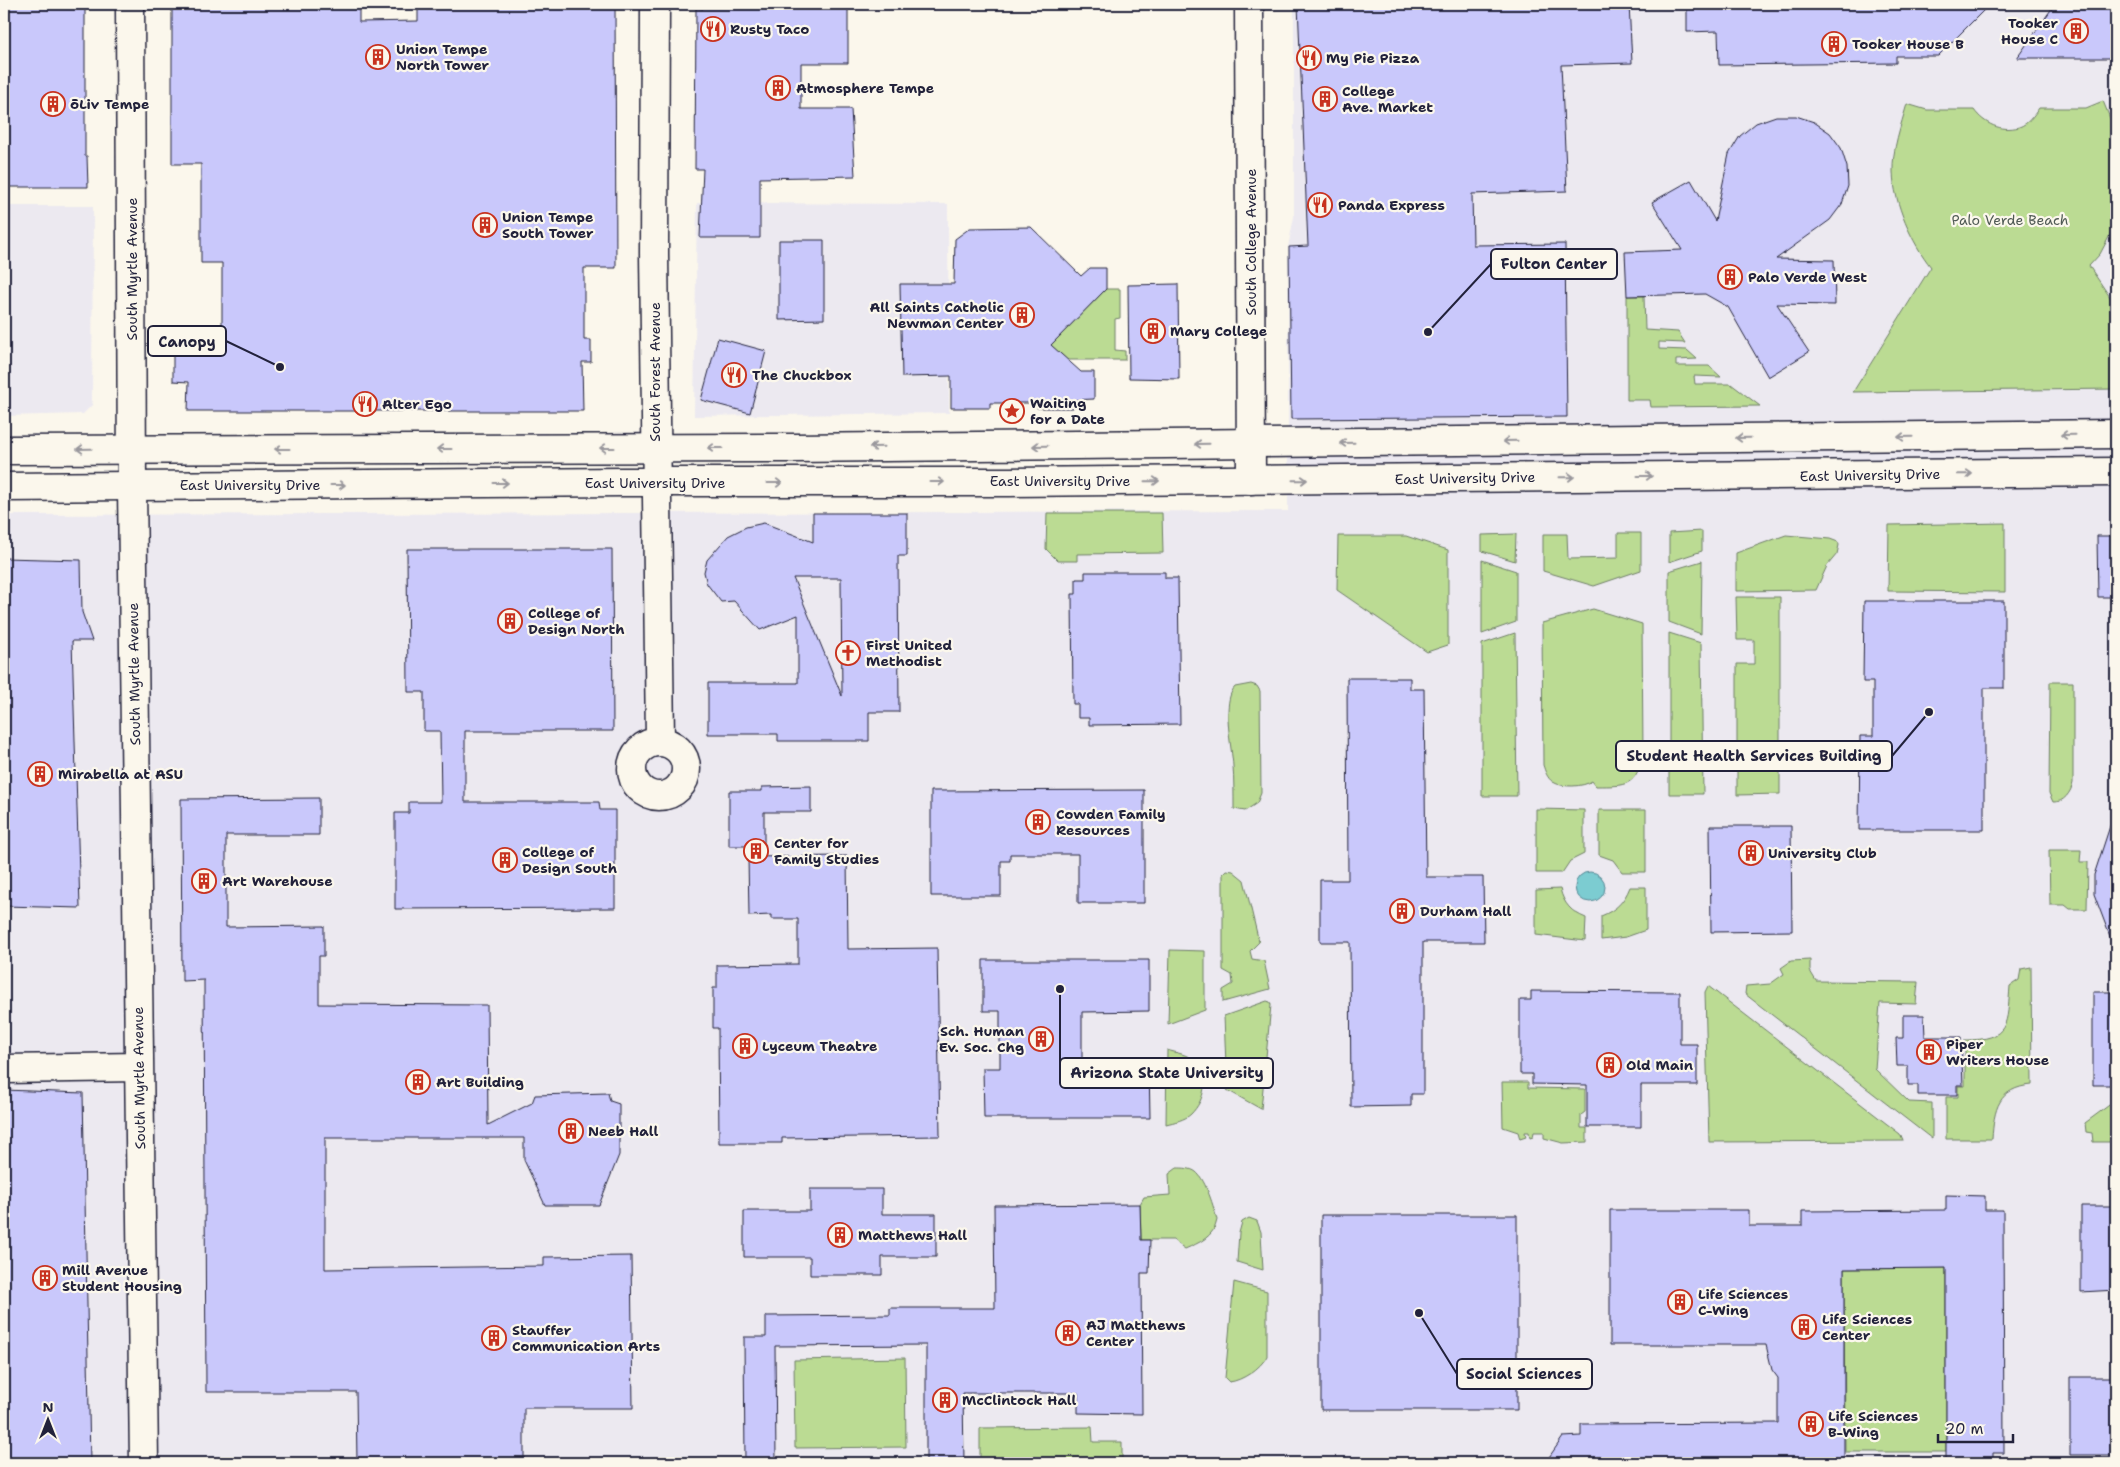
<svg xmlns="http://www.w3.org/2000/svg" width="2120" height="1467" viewBox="0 0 2120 1467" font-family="'Shantell Sans',sans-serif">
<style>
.built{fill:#ece9f0}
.green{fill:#bbdb93;stroke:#6e7e67}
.water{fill:#7bccd1;stroke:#578895}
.building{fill:#c9c8fb;stroke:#22223b;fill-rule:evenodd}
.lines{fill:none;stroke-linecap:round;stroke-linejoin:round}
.minor-casing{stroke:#22223b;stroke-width:31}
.tertiary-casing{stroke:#22223b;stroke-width:31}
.secondary-casing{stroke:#22223b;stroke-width:31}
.minor{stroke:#fbf7ec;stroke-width:28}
.tertiary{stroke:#fbf7ec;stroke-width:28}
.secondary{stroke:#fbf7ec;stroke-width:28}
.oneway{stroke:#99979c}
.labels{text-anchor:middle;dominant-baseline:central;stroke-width:4.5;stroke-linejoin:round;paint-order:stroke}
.poi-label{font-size:14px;font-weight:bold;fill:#22223b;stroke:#fbf7ec;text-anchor:start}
.park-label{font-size:14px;fill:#505a55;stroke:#fbf7ec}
.street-label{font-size:14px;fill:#22223b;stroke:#fbf7ec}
.leader{fill:none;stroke:#22223b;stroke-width:2}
.callout-dot{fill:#22223b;stroke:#fbf7ec;stroke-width:2}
.callout{fill:#fbf7ec;stroke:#22223b;stroke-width:2}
.callout-label{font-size:15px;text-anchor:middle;font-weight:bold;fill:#22223b}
</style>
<rect width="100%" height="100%" fill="#fbf7ec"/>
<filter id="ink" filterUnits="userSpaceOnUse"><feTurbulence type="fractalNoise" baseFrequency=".02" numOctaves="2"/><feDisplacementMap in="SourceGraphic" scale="10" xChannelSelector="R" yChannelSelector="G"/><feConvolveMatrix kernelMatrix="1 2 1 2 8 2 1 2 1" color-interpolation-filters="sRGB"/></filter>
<g filter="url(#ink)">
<path class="built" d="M1294 4H2116V1463H4V515L1288 511V247L1294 217Z
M697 203 948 204 949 413 694 416Z
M4 206H93L92 405 83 414 4 416Z"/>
<path class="green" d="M2103 101 2116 133V217L2109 237 2100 254 2089 266 2116 306V389L1853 392 1931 267C1912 243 1894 204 1893 172 1892 150 1901 125 1907 104L1927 110H1974C1984 124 2001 132 2019 127 2028 124 2034 115 2039 108H2086Z
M1106 289H1120V318L1115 319V350L1125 351V360H1066L1051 345Z
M1627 296H1644L1645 330 1678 332 1685 343 1659 342V349L1687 350 1697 359 1676 360V366H1709L1721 377 1694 376 1695 384H1731L1760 406 1651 407 1650 400H1627Z
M1047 513H1162L1163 553 1077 554V561H1058L1046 549Z
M2005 523V592L1888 591 1889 525Z
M1702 531V551L1669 562V533Z
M1618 533H1641V570L1594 586 1543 571V534H1567L1568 559 1618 558Z
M1516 534 1515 561 1482 551V535Z
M1786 535 1830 539 1838 542 1839 545 1837 554 1827 566 1816 590 1736 591V553Z
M1338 536H1406L1448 550V645L1427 652 1337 590Z
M1482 560 1516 571V622L1482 634Z
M1702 561 1701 634 1669 622V571Z
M1736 597H1780V794L1737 795V664H1754V640H1737Z
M1593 609 1642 624 1643 754C1636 787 1626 786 1596 786L1592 781C1584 787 1562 788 1553 782 1547 778 1545 771 1543 765L1542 623Z
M1515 633 1517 796H1482V644Z
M1669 633 1701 643 1703 794H1669Z
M2050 682H2073V783C2071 792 2064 803 2053 802L2049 793Z
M1251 684 1257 686 1260 691 1261 793 1257 803 1245 811 1234 809C1234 794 1234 780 1233 766 1232 748 1221 701 1235 687Z
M1536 809 1584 810V854L1570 861 1562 873H1536Z
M1599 810H1646V872H1622L1613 860 1599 855Z
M2049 850H2081L2080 862H2088L2087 909H2070L2065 905H2050Z
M1227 870 1233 871 1244 880 1259 942 1250 951 1252 959 1264 961 1270 989 1223 1002V990L1233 984 1232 975 1223 970V874Z
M1630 887H1646V930L1626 937 1601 940V916C1616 910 1624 902 1630 887Z
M1560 889C1564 904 1571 912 1586 918L1585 941 1536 935V890Z
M1170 950 1205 951V1010L1168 1024Z
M1810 960V971L1816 981 1918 982 1916 1004 1880 1003 1875 1069 1909 1102 1932 1103V1139L1745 994 1746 986 1770 984 1784 974 1781 968 1791 961Z
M2031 967 2032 1085C1998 1088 1994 1109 1992 1139H1946V1097H1958V1086H1965V1040C2010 1040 2007 1024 2010 986L2019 980 2021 969Z
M1708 986 1900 1134 1903 1141 1709 1142 1705 992Z
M1267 1001 1270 1002 1271 1005 1261 1109 1227 1090 1224 1016Z
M1167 1050C1176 1053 1189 1054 1195 1062 1210 1077 1205 1100 1191 1114 1185 1120 1174 1122 1166 1124Z
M1502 1082H1528V1088L1585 1089V1112L1581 1115V1128H1587V1142L1563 1143 1544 1138V1132H1534L1533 1137 1530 1138 1529 1132H1525L1526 1137 1520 1139 1518 1132 1503 1127Z
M2116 1100V1142H2093L2092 1133 2086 1132 2085 1123Z
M1177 1168C1183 1168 1191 1168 1196 1172 1206 1180 1214 1208 1217 1220 1214 1237 1199 1243 1185 1249L1173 1240H1141L1140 1204 1144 1197 1170 1195 1169 1174Z
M1249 1218 1257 1221 1261 1232 1263 1270 1237 1262 1239 1233 1242 1222Z
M1946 1268V1452H1845L1844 1269Z
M1234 1282 1267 1291V1356C1261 1368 1242 1381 1229 1382L1225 1378Z
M905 1358 906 1447 795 1448 794 1360Z
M1092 1427 1093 1442H1122V1459L1201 1460 1208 1462 1210 1461V1463H980V1428Z"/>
<path class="water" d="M1575 887a15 15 0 1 1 30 0a15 15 0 1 1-30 0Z"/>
<path class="building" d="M4 4H85V156H87L88 187H4Z
M172 4H359V22L418 21V4H615L616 268H584V340H591V362H582L583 411H188L189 382 173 381V352H187V339H222V263H201V164H172Z
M703 4H848V63H801V109H851L855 176 760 178V238H700L703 169H695L696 8 703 9Z
M1298 4H1629L1632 63 1561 65 1567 191 1472 194 1473 245 1565 244 1567 417 1291 419 1289 247 1308 246Z
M1687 4H1990L1938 56H1896V63L1719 65 1718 31 1687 32Z
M2055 4H2116V58H2017Z
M1776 116H1796L1814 122 1830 133 1841 148 1847 167 1848 186 1842 204 1830 220 1776 259 1834 260 1835 305 1777 304 1809 352 1768 377 1728 307 1705 294 1627 296 1625 252 1682 250 1652 202 1691 180 1715 221 1729 154 1740 136 1756 123Z
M1031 227 1081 276 1090 268H1106V289L1051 345 1081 372H1094V399L1073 400V408H1037V403H990V408H951V376L902 377 900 284H954L955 239 970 228Z
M779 240H824V319L779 320Z
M1178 284 1179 379 1129 378 1128 285Z
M718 338 766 351 750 413 701 400Z
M813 513H907V556H898L899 712H869V741H778V734H708V683H798V615L760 630 734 601 721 602 707 584 704 572 707 560 728 536 746 527 764 523 813 542ZM793 578H841L842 696 799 592Z
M2097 536H2116V597H2098Z
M407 549H612L613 731H465V802H599L600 810H615V908L395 909V813H409V802H441L440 731H424V692H408Z
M4 558 81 560 82 612 92 641H72L80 908 4 906Z
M1085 572H1165V578H1178L1180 724 1089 725V718H1078V704H1073L1072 594H1076V579H1085Z
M1864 601H2004V688H1984V830H1859L1860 736H1873V682H1863Z
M1347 678H1410V689H1424L1426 877H1483L1484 942H1423V1094H1411V1106L1351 1107 1350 942H1320V880H1348Z
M811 786V812H764V846H729V791H762V787Z
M1144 790V903H1078V854H1010V861H1001V896H931V791Z
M319 798V835H226V927L324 926V956H319V1004L487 1005 488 1125 532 1103 535 1095 608 1093 610 1101 619 1104V1155L599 1205H545L524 1160V1138H325V1269L544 1266V1257L631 1256 633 1408H524V1463H357L356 1392H206L204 980 182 981 181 799Z
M2112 820H2116V947H2114L2094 894V875Z
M1710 826H1791L1792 931 1711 932Z
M847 856 848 949 937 948 940 1136 782 1138V1143H719L718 1028H713V988H717V965L798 964V919H771V915L749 916 748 857Z
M983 960H1149V1011L1082 1012V1067L1149 1066 1150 1118H984L983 1068H1000V1011H983Z
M1531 991 1680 992V1044H1697V1085H1641V1127H1587V1085L1532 1084V1074H1520V1000H1531Z
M2093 992H2116V1085H2093Z
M1903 1015H1924L1925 1037H1961L1963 1085H1957V1095H1918V1085H1908V1066H1897L1896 1038H1903Z
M4 1090 83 1093 90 1463H4Z
M810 1189H882V1214H936V1257H882V1275H810V1257H744V1211H810Z
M1946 1195 1985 1196V1210H2003L2004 1453H1993V1463H1946V1268L1844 1269V1463H1545L1563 1437 1581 1436V1424L1778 1423V1378L1772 1370 1766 1345H1610V1210H1749V1226H1802V1211L1946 1210Z
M1140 1204 1141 1240H1150L1149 1273H1141L1142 1414 1078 1413V1393H963L964 1463H926V1345L775 1346 776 1463H745L744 1337H766V1316L890 1315V1308H995L994 1205Z
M2081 1206H2116V1290L2081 1292Z
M1321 1215H1517V1410H1321Z
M2070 1377H2116V1455H2070Z"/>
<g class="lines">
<defs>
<path id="minor" d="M130 4 132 487 144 1463
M655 4 654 253 660 741
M632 769a27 27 0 1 1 54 0a27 27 0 1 1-54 0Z
M4 1069 139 1067"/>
<path id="tertiary" d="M1249 4 1251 480"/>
<path id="secondary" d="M4 450 794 448 2116 434
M4 487 623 482H1010L2116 472"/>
</defs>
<use href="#minor" class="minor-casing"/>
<use href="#tertiary" class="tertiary-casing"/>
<use href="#secondary" class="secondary-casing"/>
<use href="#minor" class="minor"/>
<use href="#tertiary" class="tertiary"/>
<use href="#secondary" class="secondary"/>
</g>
<defs><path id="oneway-shaft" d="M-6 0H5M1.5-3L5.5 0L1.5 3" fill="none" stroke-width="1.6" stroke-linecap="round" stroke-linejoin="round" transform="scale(1.25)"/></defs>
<g class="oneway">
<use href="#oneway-shaft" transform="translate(2068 435) rotate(179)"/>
<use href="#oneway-shaft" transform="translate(1905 437) rotate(179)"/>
<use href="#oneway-shaft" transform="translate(1743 438) rotate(179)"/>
<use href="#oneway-shaft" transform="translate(1510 441) rotate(179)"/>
<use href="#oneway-shaft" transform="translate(1347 443) rotate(179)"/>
<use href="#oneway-shaft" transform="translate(1202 444) rotate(179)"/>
<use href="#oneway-shaft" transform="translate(1040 446) rotate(179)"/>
<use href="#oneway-shaft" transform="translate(877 447) rotate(179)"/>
<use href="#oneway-shaft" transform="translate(607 448) rotate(180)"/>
<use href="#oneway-shaft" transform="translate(715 448) rotate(180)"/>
<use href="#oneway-shaft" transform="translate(84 449) rotate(179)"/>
<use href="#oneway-shaft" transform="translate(282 449) rotate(180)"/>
<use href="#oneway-shaft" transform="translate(444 449) rotate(180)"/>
<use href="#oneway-shaft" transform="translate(1965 474) rotate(-1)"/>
<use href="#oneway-shaft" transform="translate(1645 476)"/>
<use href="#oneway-shaft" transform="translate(1567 477) rotate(-1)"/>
<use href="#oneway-shaft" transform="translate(1300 480) rotate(-1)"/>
<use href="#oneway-shaft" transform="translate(1152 481) rotate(-1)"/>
<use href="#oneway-shaft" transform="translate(937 482)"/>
<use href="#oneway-shaft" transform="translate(501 483)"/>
<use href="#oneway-shaft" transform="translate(775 483)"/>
<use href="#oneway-shaft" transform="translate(338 485)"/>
</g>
</g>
<defs>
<symbol id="restaurant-ring" viewBox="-11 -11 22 22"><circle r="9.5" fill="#fbf7ec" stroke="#c8321e" stroke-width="1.5"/><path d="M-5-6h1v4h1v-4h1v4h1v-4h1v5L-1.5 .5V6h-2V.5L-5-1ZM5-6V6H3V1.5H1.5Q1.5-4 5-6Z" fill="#c8321e"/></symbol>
<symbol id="building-ring" viewBox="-11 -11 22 22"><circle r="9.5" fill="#fbf7ec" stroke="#c8321e" stroke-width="1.5"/><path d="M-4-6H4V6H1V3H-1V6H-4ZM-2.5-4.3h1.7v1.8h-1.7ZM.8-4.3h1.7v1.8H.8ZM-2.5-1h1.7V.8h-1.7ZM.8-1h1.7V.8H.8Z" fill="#c8321e"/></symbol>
<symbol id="sight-ring" viewBox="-11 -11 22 22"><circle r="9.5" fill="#fbf7ec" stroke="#c8321e" stroke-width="1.5"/><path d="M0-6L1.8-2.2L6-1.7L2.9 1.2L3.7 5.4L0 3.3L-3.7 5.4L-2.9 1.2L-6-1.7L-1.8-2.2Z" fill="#c8321e"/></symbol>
<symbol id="church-ring" viewBox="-11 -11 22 22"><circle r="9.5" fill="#fbf7ec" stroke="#c8321e" stroke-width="1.5"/><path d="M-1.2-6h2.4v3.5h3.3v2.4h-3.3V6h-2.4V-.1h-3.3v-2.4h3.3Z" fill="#c8321e"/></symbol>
</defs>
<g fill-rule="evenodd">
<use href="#restaurant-ring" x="699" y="15" width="28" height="28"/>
<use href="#building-ring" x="2062" y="17" width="28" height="28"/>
<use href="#building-ring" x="1820" y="30" width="28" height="28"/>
<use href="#building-ring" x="364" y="43" width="28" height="28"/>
<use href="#restaurant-ring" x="1295" y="44" width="28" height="28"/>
<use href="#building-ring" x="764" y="74" width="28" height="28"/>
<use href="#building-ring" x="1311" y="85" width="28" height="28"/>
<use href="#building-ring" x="39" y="90" width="28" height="28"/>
<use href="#restaurant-ring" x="1306" y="191" width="28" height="28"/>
<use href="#building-ring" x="471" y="211" width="28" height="28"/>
<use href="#building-ring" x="1716" y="263" width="28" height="28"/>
<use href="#building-ring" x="1008" y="301" width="28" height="28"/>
<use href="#building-ring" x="1139" y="317" width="28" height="28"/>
<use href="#restaurant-ring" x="720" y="361" width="28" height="28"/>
<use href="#restaurant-ring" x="351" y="390" width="28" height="28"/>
<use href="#sight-ring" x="998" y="397" width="28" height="28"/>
<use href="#building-ring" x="496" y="607" width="28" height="28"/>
<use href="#church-ring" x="834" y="639" width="28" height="28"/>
<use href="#building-ring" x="26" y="760" width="28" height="28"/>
<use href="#building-ring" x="1024" y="808" width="28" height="28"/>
<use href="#building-ring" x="742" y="837" width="28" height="28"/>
<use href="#building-ring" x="1737" y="839" width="28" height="28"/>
<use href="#building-ring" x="491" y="846" width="28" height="28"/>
<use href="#building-ring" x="190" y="867" width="28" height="28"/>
<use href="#building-ring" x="1388" y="897" width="28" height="28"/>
<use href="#building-ring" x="1027" y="1025" width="28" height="28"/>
<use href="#building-ring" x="731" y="1032" width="28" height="28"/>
<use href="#building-ring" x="1915" y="1038" width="28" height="28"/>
<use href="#building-ring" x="1595" y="1051" width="28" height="28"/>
<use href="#building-ring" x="404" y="1068" width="28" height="28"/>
<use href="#building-ring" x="557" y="1117" width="28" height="28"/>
<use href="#building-ring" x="826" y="1221" width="28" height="28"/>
<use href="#building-ring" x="31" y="1264" width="28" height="28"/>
<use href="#building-ring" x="1666" y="1288" width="28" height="28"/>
<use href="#building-ring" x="1790" y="1313" width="28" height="28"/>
<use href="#building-ring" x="1054" y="1319" width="28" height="28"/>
<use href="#building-ring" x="480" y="1324" width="28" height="28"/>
<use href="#building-ring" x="931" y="1386" width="28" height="28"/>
<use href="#building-ring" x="1797" y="1410" width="28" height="28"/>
</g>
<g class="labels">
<g class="poi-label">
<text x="2058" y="23" text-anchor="end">Tooker<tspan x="2058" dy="16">House C</tspan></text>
<text x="730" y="29">Rusty Taco</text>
<text x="1852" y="44">Tooker House B</text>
<text x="396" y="49">Union Tempe<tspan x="396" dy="16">North Tower</tspan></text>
<text x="1326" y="58">My Pie Pizza</text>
<text x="796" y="88">Atmosphere Tempe</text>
<text x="1342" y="91">College<tspan x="1342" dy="16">Ave. Market</tspan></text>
<text x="70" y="104">ōLiv Tempe</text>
<text x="1338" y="205">Panda Express</text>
<text x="502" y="217">Union Tempe<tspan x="502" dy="16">South Tower</tspan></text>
<text x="1748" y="277">Palo Verde West</text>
<text x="1004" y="307" text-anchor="end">All Saints Catholic<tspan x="1004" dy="16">Newman Center</tspan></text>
<text x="1170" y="331">Mary College</text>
<text x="752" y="375">The Chuckbox</text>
<text x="1030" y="403">Waiting<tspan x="1030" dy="16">for a Date</tspan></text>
<text x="382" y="404">Alter Ego</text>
<text x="528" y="613">College of<tspan x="528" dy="16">Design North</tspan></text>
<text x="866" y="645">First United<tspan x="866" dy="16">Methodist</tspan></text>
<text x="58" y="774">Mirabella at ASU</text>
<text x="1056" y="814">Cowden Family<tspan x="1056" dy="16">Resources</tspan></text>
<text x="774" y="843">Center for<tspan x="774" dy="16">Family Studies</tspan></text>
<text x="522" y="852">College of<tspan x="522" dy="16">Design South</tspan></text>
<text x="1768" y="853">University Club</text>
<text x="222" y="881">Art Warehouse</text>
<text x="1420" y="911">Durham Hall</text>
<text x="1024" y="1031" text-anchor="end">Sch. Human<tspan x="1024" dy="16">Ev. Soc. Chg</tspan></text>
<text x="1946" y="1044">Piper<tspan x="1946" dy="16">Writers House</tspan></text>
<text x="762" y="1046">Lyceum Theatre</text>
<text x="1626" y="1065">Old Main</text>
<text x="436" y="1082">Art Building</text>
<text x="588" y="1131">Neeb Hall</text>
<text x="858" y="1235">Matthews Hall</text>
<text x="62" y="1270">Mill Avenue<tspan x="62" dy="16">Student Housing</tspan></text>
<text x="1698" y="1294">Life Sciences<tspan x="1698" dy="16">C-Wing</tspan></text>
<text x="1822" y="1319">Life Sciences<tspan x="1822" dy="16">Center</tspan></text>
<text x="1086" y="1325">AJ Matthews<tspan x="1086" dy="16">Center</tspan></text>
<text x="512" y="1330">Stauffer<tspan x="512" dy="16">Communication Arts</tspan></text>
<text x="962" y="1400">McClintock Hall</text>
<text x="1828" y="1416">Life Sciences<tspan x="1828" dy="16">B-Wing</tspan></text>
</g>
<g class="park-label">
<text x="2010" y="220">Palo Verde Beach</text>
</g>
<g class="street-label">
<text transform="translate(1251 242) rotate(-90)">South College Avenue</text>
<text transform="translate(132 269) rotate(-90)">South Myrtle Avenue</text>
<text transform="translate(655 372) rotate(-90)">South Forest Avenue</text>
<text transform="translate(1870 475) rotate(-1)">East University Drive</text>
<text transform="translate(1465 478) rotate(-1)">East University Drive</text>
<text x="1060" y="481">East University Drive</text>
<text x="655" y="483">East University Drive</text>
<text x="250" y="485">East University Drive</text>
<text transform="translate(134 674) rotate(-91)">South Myrtle Avenue</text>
<text transform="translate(139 1078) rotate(-91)">South Myrtle Avenue</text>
</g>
</g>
<path class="leader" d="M1428 332L1491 264M280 367L226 341M1929 712L1892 756M1060 989L1060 1073M1419 1313L1457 1374"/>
<g class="callout-dot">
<circle cx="1428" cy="332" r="5"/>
<circle cx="280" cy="367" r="5"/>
<circle cx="1929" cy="712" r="5"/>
<circle cx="1060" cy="989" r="5"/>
<circle cx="1419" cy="1313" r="5"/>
</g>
<g class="callout">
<rect x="1491" y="249" width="126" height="30" rx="5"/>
<rect x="148" y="326" width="78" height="30" rx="5"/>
<rect x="1616" y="741" width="276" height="30" rx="5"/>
<rect x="1060" y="1058" width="213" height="30" rx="5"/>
<rect x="1457" y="1359" width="135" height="30" rx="5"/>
</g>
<g class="callout-label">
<text x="1554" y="269">Fulton Center</text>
<text x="187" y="347">Canopy</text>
<text x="1754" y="761">Student Health Services Building</text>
<text x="1167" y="1078">Arizona State University</text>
<text x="1524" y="1379">Social Sciences</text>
</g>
<rect width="2120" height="1467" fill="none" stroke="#fbf7ec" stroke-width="20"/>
<rect x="10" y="10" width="2100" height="1447" fill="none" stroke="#22223b" stroke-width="2" filter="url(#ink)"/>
<g transform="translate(48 1420)" stroke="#fbf7ec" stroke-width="4" paint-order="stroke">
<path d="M0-4L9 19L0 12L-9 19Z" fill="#22223b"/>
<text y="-8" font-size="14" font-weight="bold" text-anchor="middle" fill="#22223b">N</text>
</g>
<path d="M1938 1434v8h75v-8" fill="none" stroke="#22223b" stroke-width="2.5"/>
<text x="1945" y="1434" font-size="15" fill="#22223b" stroke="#fbf7ec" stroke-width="4" paint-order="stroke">20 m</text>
</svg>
